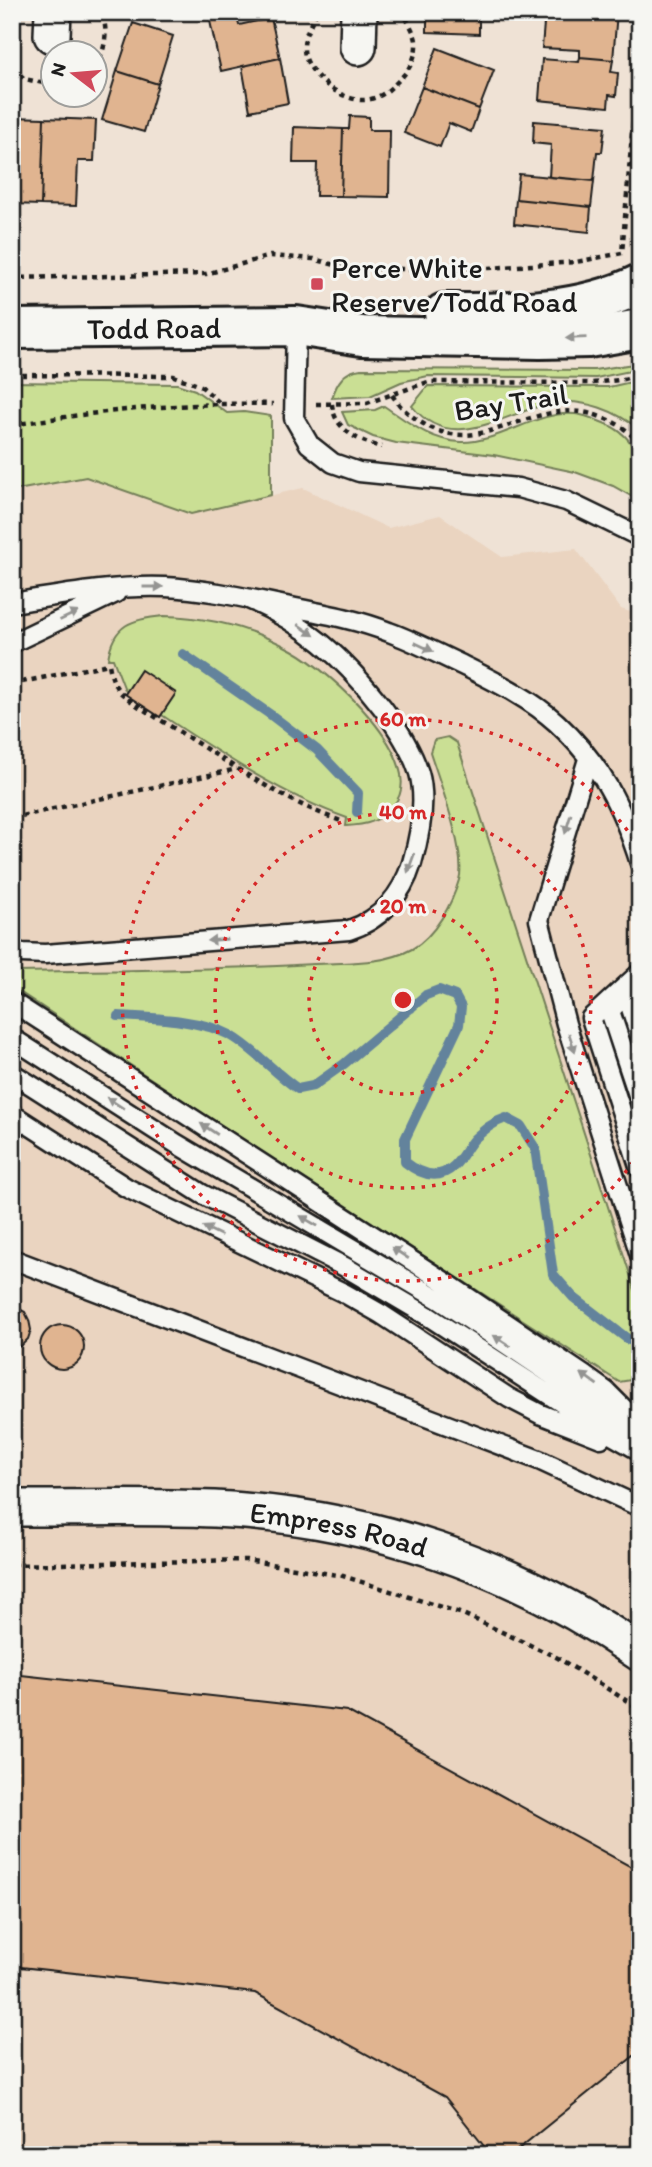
<svg xmlns="http://www.w3.org/2000/svg" width="652" height="2167" viewBox="0 0 652 2167" font-family="Itim,sans-serif">
<style>
.built{fill:#ead4c0}
.green{fill:#cadf94;stroke:#737e58;stroke-width:2}
.lines{fill:none;stroke-linecap:round;stroke-linejoin:round}
.stream{stroke:#64839c;stroke-width:10}
.building{fill:#e0b490;stroke:#1c1c1c;stroke-width:2}
.service-casing{stroke:#1c1c1c;stroke-width:23}
.minor-casing{stroke:#1c1c1c;stroke-width:40}
.tertiary-casing{stroke:#1c1c1c;stroke-width:44}
.path{stroke:#1c1c1c;stroke-width:4.5;stroke-dasharray:5 5;stroke-linecap:butt}
.service{stroke:#f6f6f2;stroke-width:18}
.minor{stroke:#f6f6f2;stroke-width:35}
.tertiary{stroke:#f6f6f2;stroke-width:38}
.oneway{fill:#949492}
.ring{fill:none;stroke:#d62828;stroke-width:3.5;stroke-dasharray:3.5 7}
.poi-dot{fill:#d1495b;stroke:#f6f6f2;stroke-width:2.5}
.labels{text-anchor:middle;dominant-baseline:central;stroke-width:6;stroke-linejoin:round;paint-order:stroke}
.poi-label{font-size:30px;fill:#1c1c1c;stroke:#f6f6f2;text-anchor:start}
.street-label{font-size:30px;fill:#1c1c1c;stroke:#f6f6f2}
.centre{fill:#d62828;stroke:#f6f6f2;stroke-width:3.5}
.ring-label{font-size:21px;text-anchor:middle;font-weight:bold;fill:#d62828;stroke:#f6f6f2;stroke-width:6;stroke-linejoin:round;paint-order:stroke}
</style>
<rect width="100%" height="100%" fill="#efe2d5"/>
<filter id="ink" filterUnits="userSpaceOnUse"><feTurbulence type="fractalNoise" baseFrequency=".0143" numOctaves="2"/><feDisplacementMap in="SourceGraphic" scale="14" xChannelSelector="R" yChannelSelector="G"/><feConvolveMatrix kernelMatrix="1 2 1 2 8 2 1 2 1" color-interpolation-filters="sRGB"/></filter>
<g filter="url(#ink)">
<path class="built" d="M86 477 191 514 303 488 388 528 440 515 502 557 576 549 621 609 640 615V2155H12V491Z"/>
<path class="green" d="M640 363V369L596 378 428 376 401 382 370 396 332 398C337 382 344 371 361 369L594 370Z
M640 380V430C616 411 585 398 553 403 506 411 452 456 412 406L428 386 609 387Z
M12 382 177 384 195 390 227 413 244 412 271 416V495L191 514 86 477 12 491Z
M384 406C408 422 431 441 461 442 500 443 537 410 575 414 586 415 596 420 606 424 642 439 640 467 640 501L613 486 575 472 494 455 396 443 373 437 348 425 342 412 375 410Z
M164 616C209 617 252 628 292 650 329 670 432 762 393 806 380 822 366 825 346 826L347 818C269 790 201 740 131 695L125 690 113 659H108C113 624 132 619 164 616Z
M448 737 457 743 640 1305V1373L631 1380 619 1382 209 1117 12 987 17 972C116 970 215 970 314 964 346 962 383 965 412 949 435 936 452 904 459 880 467 854 439 780 430 752L434 740Z"/>
<g class="lines">
<path class="stream" d="M183 654 271 715 317 750 358 793 357 812
M399 997 411 1008
M118 1016C152 1018 199 1019 230 1035 255 1049 274 1073 298 1089L313 1086 344 1064 426 995 439 990 455 996 461 1007 459 1025 405 1139V1162C420 1174 438 1181 454 1166 462 1158 467 1147 474 1139 484 1130 493 1122 506 1118L521 1126 535 1148 553 1274 573 1297 629 1340"/>
</g>
<path class="building" d="M208 12H236L239 25 271 18 280 58 221 71Z
M427 12H479V34L427 32Z
M538 12H617L613 60 580 57V50L542 48 544 23 537 22Z
M133 23 173 36 158 84 117 71Z
M437 48 494 70 479 109 422 87Z
M580 57 613 60 611 72 618 73 616 96 609 95 608 107 539 100 542 59 579 62Z
M280 58 288 103 250 111 242 66Z
M117 71 158 84 144 132 102 120Z
M422 87 479 109 471 132 449 123 440 147 404 133Z
M350 116 369 117V130H390L389 197 341 196 343 129H349Z
M12 117 44 118 41 205 12 204Z
M44 118 96 120 94 161H78L76 206 41 205Z
M534 121 605 127 602 152H597L594 181 549 177 551 145 533 143Z
M294 127 343 129 341 196H316L317 163H293Z
M519 174 594 181 591 207 516 199Z
M516 199 591 207 589 232 514 224Z
M141 670 176 693 160 717 125 694Z
M12 1305 25 1312 29 1320 31 1330 28 1339 21 1346 12 1349Z
M40 1347a22 22 0 1 1 44 0a22 22 0 1 1-44 0Z
M12 1674 347 1711 637 1870 640 1873V2051L511 2155H491L445 2097 255 1993 12 1966Z"/>
<g class="lines">
<defs>
<path id="service" d="M296 326 294 418 309 444 333 463 359 472 518 488 566 501 640 537
M12 603C62 595 115 585 165 587 206 589 246 598 286 606 321 613 356 619 389 632 414 641 438 654 462 665 494 681 530 698 557 723 601 764 622 806 640 863
M12 643 116 593
M588 759 539 920 566 1024 640 1255
M12 950 21 953 45 954 349 930C381 920 402 895 412 863 420 835 427 801 419 773 411 748 397 727 382 707 343 657 305 623 246 598
M640 973 591 1018 640 1169
M640 990 630 1005 640 1036
M623 997 610 1011 640 1101
M12 1002 451 1286 585 1376 606 1391 640 1425
M12 1038 177 1144 440 1300 631 1428
M12 1073 202 1194 345 1267 428 1316 605 1431 640 1451
M12 1114 127 1188 344 1293 381 1314 509 1398 540 1414 601 1438
M12 1259 539 1460 640 1507"/>
<g id="minor">
<path d="M52 35 53 12"/>
<path d="M358 47 359 12"/>
<path id="s1" d="M12 1508C79 1508 147 1506 214 1509 368 1516 513 1565 640 1653"/>
</g>
<g id="tertiary">
<path d="M444 313C511 313 579 314 640 284"/>
<path id="s2" d="M12 329 296 326 362 336 540 339 588 338 640 329"/>
</g>
</defs>
<use href="#service" class="service-casing"/>
<use href="#minor" class="minor-casing"/>
<use href="#tertiary" class="tertiary-casing"/>
<path class="path" d="M317 12C311 23 304 35 304 47 303 72 340 101 364 100 380 99 389 90 400 79 410 69 417 56 416 41 415 32 407 21 403 12
M94 67C106 53 109 28 101 12
M12 68 25 79 52 85
M12 278 206 274 270 256 314 259 345 268 460 270 576 262 622 253 640 40
M12 375 174 376 201 386 220 403
M392 395C400 407 407 413 419 421 483 464 533 391 601 417 618 423 629 430 640 445
M316 404 367 403 428 382 592 383 619 380 640 375
M332 404C334 430 360 442 382 447
M12 425C98 411 185 402 273 404
M12 684 109 664C111 675 113 685 121 693 141 710 167 723 189 738 238 769 286 802 341 821
M12 818 237 769
M12 1565 246 1560 343 1576 463 1614 558 1658 640 1709"/>
<use href="#service" class="service"/>
<use href="#minor" class="minor"/>
<use href="#tertiary" class="tertiary"/>
</g>
<defs><path id="oneway-solid" d="M-6-.8H1V-3.2L6.5 0L1 3.2V.8H-6Z" transform="scale(1.75)"/></defs>
<g class="oneway">
<use href="#oneway-solid" transform="translate(576 338) rotate(178)"/>
<use href="#oneway-solid" transform="translate(153 587)"/>
<use href="#oneway-solid" transform="translate(69 616) rotate(-26)"/>
<use href="#oneway-solid" transform="translate(306 630) rotate(34)"/>
<use href="#oneway-solid" transform="translate(424 647) rotate(25)"/>
<use href="#oneway-solid" transform="translate(568 824) rotate(107)"/>
<use href="#oneway-solid" transform="translate(411 863) rotate(110)"/>
<use href="#oneway-solid" transform="translate(217 940) rotate(175)"/>
<use href="#oneway-solid" transform="translate(572 1043) rotate(72)"/>
<use href="#oneway-solid" transform="translate(115 1103) rotate(-147)"/>
<use href="#oneway-solid" transform="translate(209 1129) rotate(-147)"/>
<use href="#oneway-solid" transform="translate(309 1221) rotate(-150)"/>
<use href="#oneway-solid" transform="translate(212 1231) rotate(-154)"/>
<use href="#oneway-solid" transform="translate(400 1253) rotate(-147)"/>
<use href="#oneway-solid" transform="translate(502 1341) rotate(-147)"/>
<use href="#oneway-solid" transform="translate(589 1379) rotate(-144)"/>
</g>
</g>
<g class="ring">
<circle cx="403" cy="1000" r="94"/>
<circle cx="403" cy="1000" r="188"/>
<path d="M639 1153A281 281 0 1 1 639 847"/>
</g>
<rect class="poi-dot" x="310" y="277" width="14" height="14" rx="3.5"/>
<g class="labels">
<g class="poi-label">
<text x="331" y="267">Perce White<tspan x="331" dy="34">Reserve/Todd Road</tspan></text>
</g>
<g class="street-label">
<text stroke="none"><textPath href="#s2" startOffset="142">Todd Road</textPath></text>
<text transform="translate(511 402) rotate(-9)">Bay Trail</text>
<text stroke="none"><textPath href="#s1" startOffset="329">Empress Road</textPath></text>
</g>
</g>
<circle cx="403" cy="1000" r="10" class="centre"/>
<g class="ring-label">
<text x="403" y="726">60 m</text>
<text x="403" y="819">40 m</text>
<text x="403" y="913">20 m</text>
</g>
<rect width="652" height="2167" fill="none" stroke="#f6f6f2" stroke-width="42"/>
<rect x="21" y="21" width="610" height="2125" fill="none" stroke="#1c1c1c" stroke-width="2.5" filter="url(#ink)"/>
<g transform="translate(74 74) rotate(286)"><circle r="33" fill="#f6f6f2" stroke="#9f9f9c" stroke-width="2"/>
<path d="M0-5L12 26L0 18L-12 26Z" fill="#d1495b"/>
<text y="-10" font-size="19" font-weight="bold" text-anchor="middle" fill="#1c1c1c">N</text>
</g>
</svg>
